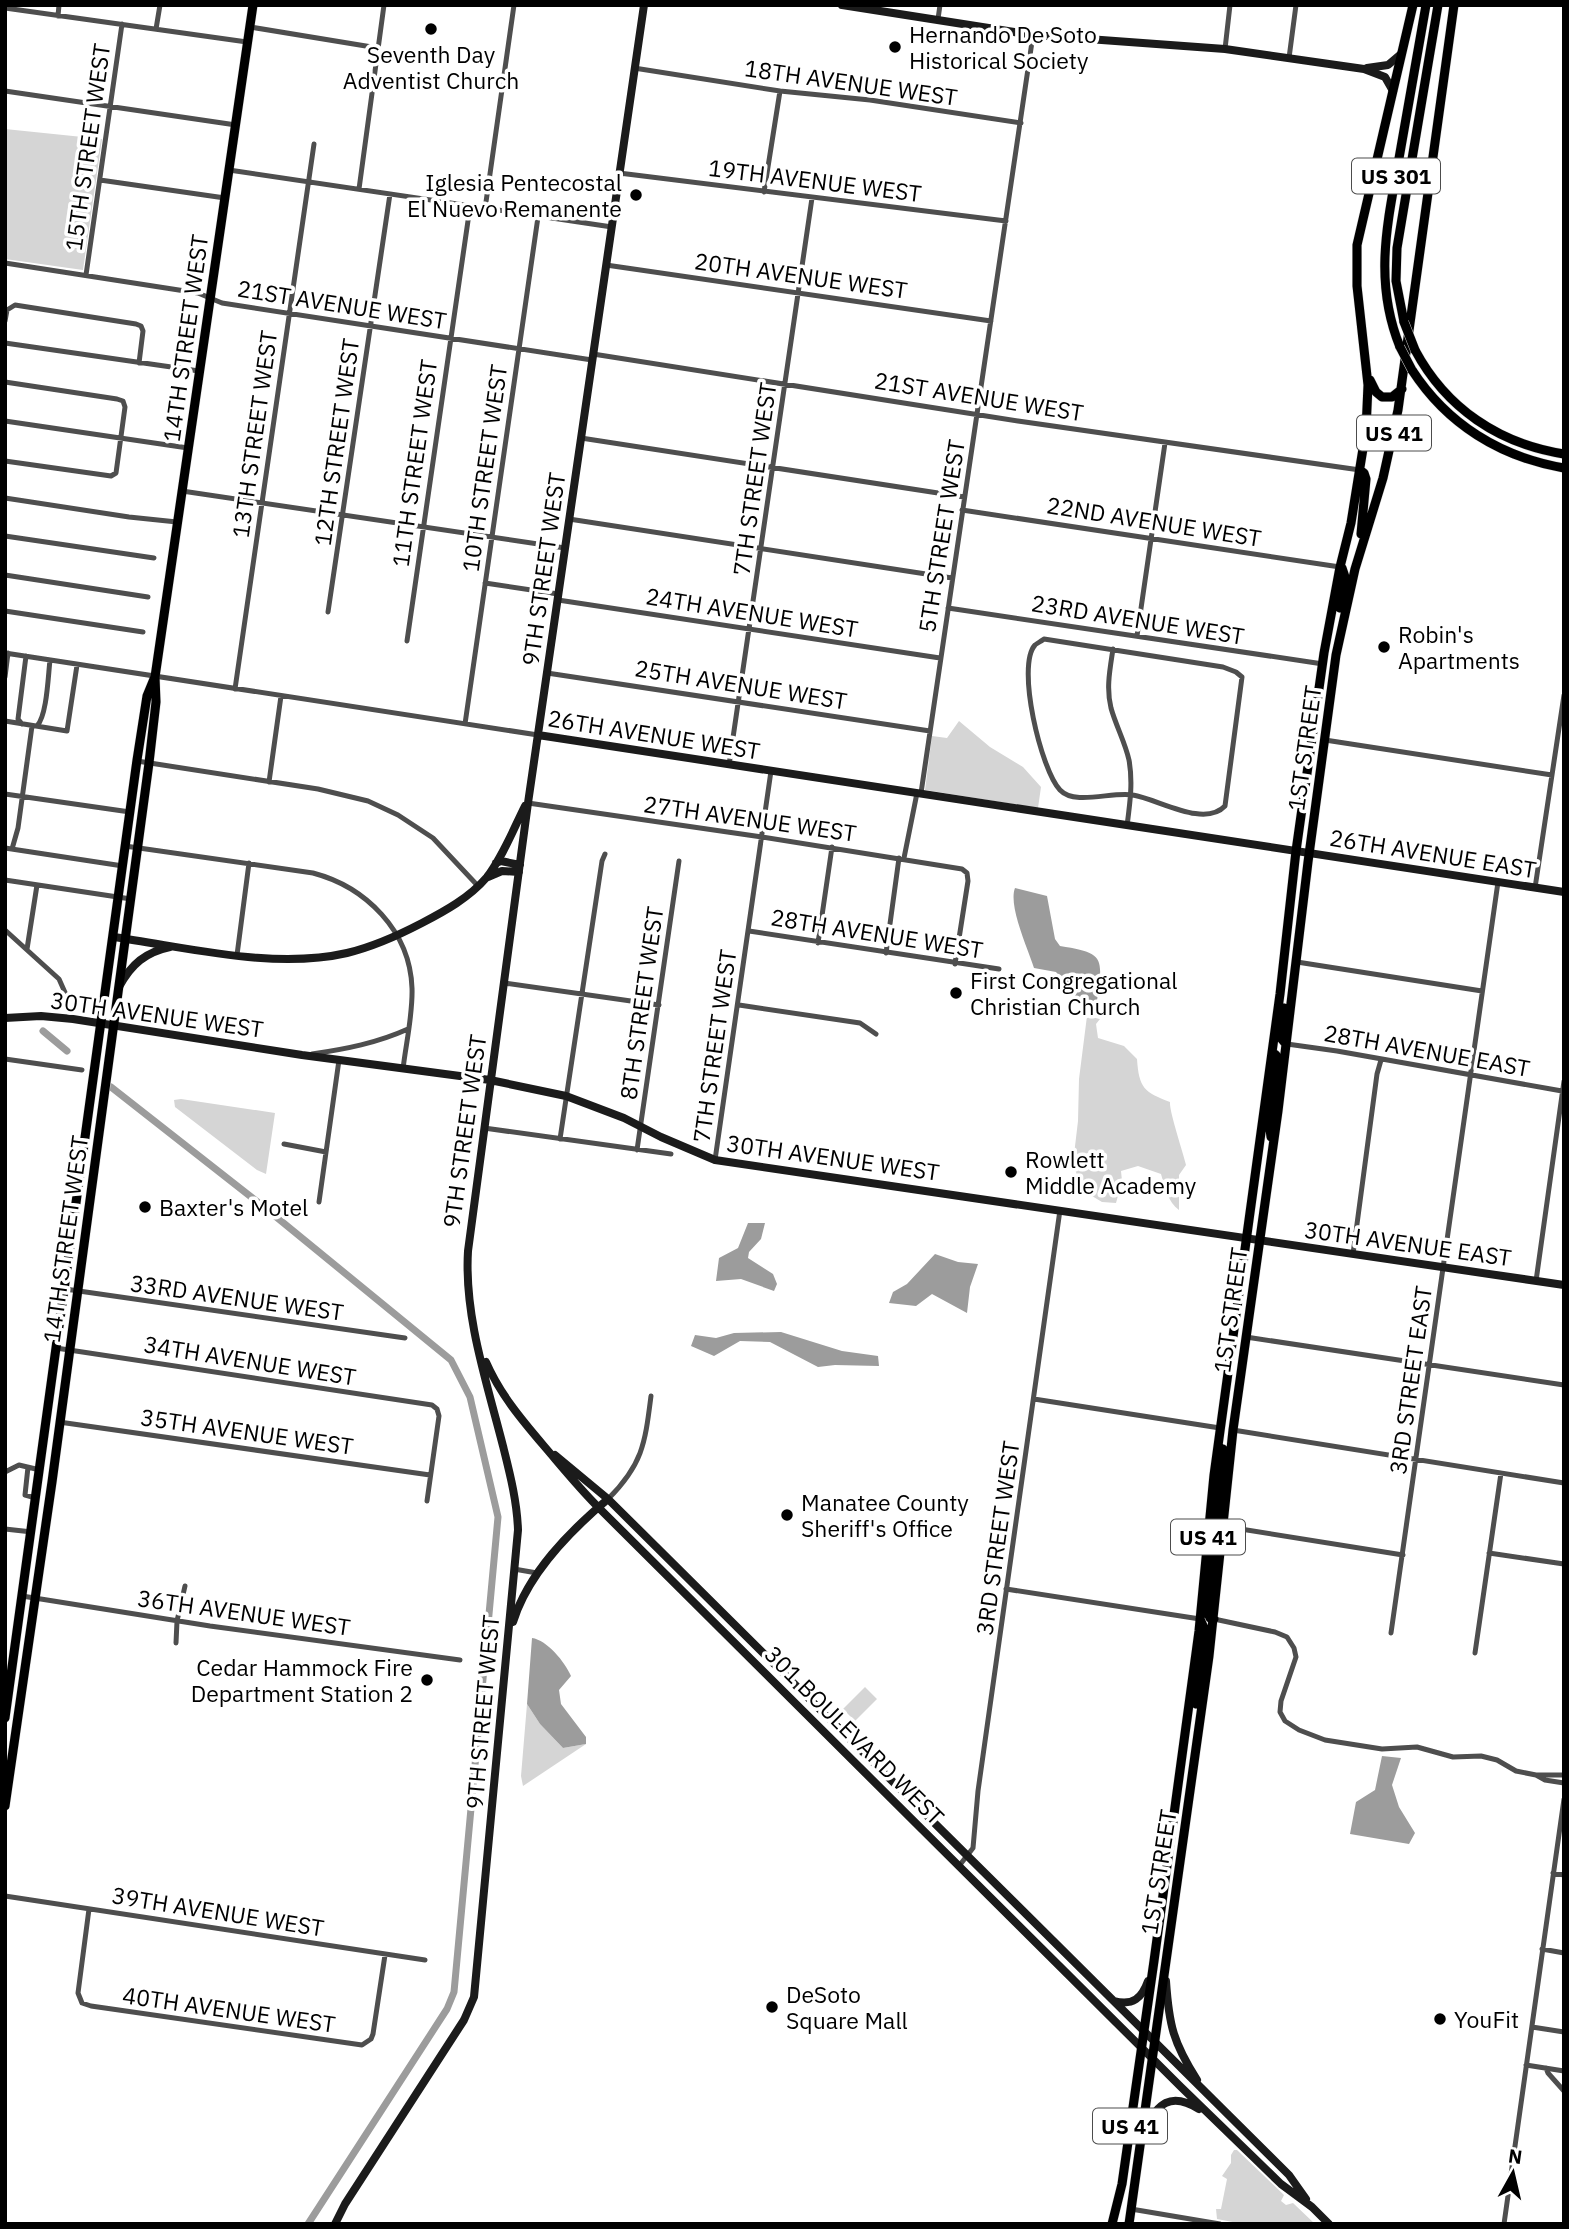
<svg xmlns="http://www.w3.org/2000/svg" width="1569" height="2229" viewBox="0 0 1569 2229" font-family="'IBM Plex Sans',sans-serif">
<style>
.green{fill:#d5d5d5}
.water{fill:#9c9c9c}
.lines{fill:none;stroke-linecap:round;stroke-linejoin:round}
.canal{stroke:#9c9c9c;stroke-width:7}
.primary-casing{stroke:#dbdbdb;stroke-width:10}
.street{stroke:#4e4e4e;stroke-width:5}
.secondary{stroke:#1b1b1b;stroke-width:8}
.primary{stroke:#000;stroke-width:9}
.primary-bridge-casing{stroke:#dbdbdb;stroke-width:10;stroke-linecap:butt}
.primary-bridge{stroke:#000;stroke-width:9}
.poi-dot{fill:#000;stroke:#fff;stroke-width:2.5}
.labels{text-anchor:middle;dominant-baseline:central;stroke-width:7;stroke-linejoin:round;paint-order:stroke}
.shield{fill:#fff;stroke:#4c4c4c;stroke-width:2}
.shield-label{font-size:21px;font-weight:bold;fill:#000}
.poi-label{font-size:23px;fill:#000;stroke:#fff;text-anchor:start}
.street-label{font-size:23px;fill:#000;stroke:#fff}
</style>
<rect width="100%" height="100%" fill="#fff"/>
<path class="green" d="M5 129 102 139 83 270 5 259Z
M959 721 990 747 1023 767 1041 787 1038 808 925 790 932 736 947 738Z
M1087 1016 1100 1019 1096 1024 1098 1038 1124 1046 1137 1059C1139 1088 1144 1092 1170 1102 1169 1111 1183 1152 1186 1165L1179 1175V1210C1168 1202 1165 1188 1161 1174L1138 1166 1121 1171 1122 1181 1116 1203 1102 1202 1082 1190 1073 1163 1078 1121 1079 1079Z
M181 1099 275 1113 266 1174 257 1170 175 1107 174 1100Z
M865 1687 877 1699 855 1721 843 1709Z
M527 1704 540 1724 563 1748 586 1744 523 1786 521 1776Z
M1234 2150H1237L1284 2195 1281 2201 1286 2205 1293 2203 1315 2224H1243L1217 2219 1216 2209H1221L1227 2179 1222 2176 1231 2163V2155Z"/>
<path class="water" d="M1015 888 1047 896 1055 939 1060 946C1105 953 1103 957 1097 1001L1095 1003 1080 1002 1056 972 1034 968C1028 949 1008 906 1015 888Z
M748 1223H765L761 1239 749 1252 748 1258 773 1274 777 1284 774 1291 741 1279 716 1281 719 1258 738 1248Z
M935 1254 958 1262 978 1264 970 1287 967 1313 932 1294 916 1306 889 1303 893 1292 907 1284Z
M781 1332 842 1351 878 1356 879 1366 835 1365 818 1367 770 1342 740 1341 714 1356 691 1346 695 1335 716 1338 734 1333Z
M532 1638C547 1640 565 1662 571 1676L559 1690 561 1704 586 1737V1744L563 1748 540 1724 527 1704Z
M1382 1756 1401 1758 1392 1785 1399 1807 1415 1833 1409 1844 1350 1834 1356 1802 1375 1790Z"/>
<g class="lines">
<path class="canal" d="M43 1031 67 1051
M111 1087 264 1207 451 1360 470 1397 498 1517 454 1992 447 2009 308 2224"/>
<defs>
<path id="primary" d="M1404 322 1396 281 1397 248 1438 5
M1400 347C1372 278 1389 217 1401 147 1409 100 1418 53 1426 5
M1415 350C1446 408 1499 444 1564 454
M1412 370C1447 424 1500 457 1564 468
M1370 380 1376 392 1382 397H1392L1402 389
M1360 470 1364 473 1366 479 1361 534
M1340 608 1345 577 1342 568
M1284 1008 1281 1038 1286 1044
M1271 1137 1269 1122 1277 1060 1276 1055 1272 1052
M1222 1526 1218 1524 1216 1519 1223 1449
M1211 1545 1213 1557 1208 1613 1210 1618 1214 1619
M1196 1704 1205 1630 1200 1619
M5 1718 137 760 147 696 154 679
M5 1806 52 1482 149 763 156 702 155 677 253 5
M1112 2224 1122 2184 1154 1961 1199 1631 1214 1475 1280 994 1296 851 1324 653 1340 567 1351 523 1366 430 1368 385 1357 286V245L1413 5
M1129 2224 1209 1656 1233 1430 1278 1111 1308 862 1336 655 1355 569 1383 478 1398 410 1454 5"/>
</defs>
<use href="#primary" class="primary-casing"/>
<path class="street" d="M5 8 247 42
M58 16 59 5
M938 19 940 5
M250 27 378 48
M156 29 160 5
M1225 49 1230 5
M1289 58 1296 5
M634 68 780 91 870 100 1021 123
M5 91 236 125
M229 170 612 227
M619 173 1006 221
M100 180 225 198
M359 189 384 5
M764 192 780 91
M485 209 514 5
M5 263 198 293 222 303 592 360
M606 265 991 321
M86 275 122 24
M5 321 7 310 15 305 136 324 141 326 143 331 139 363
M5 343 199 371
M593 354 1018 421 1360 470
M5 382 117 399 123 401 125 407 116 473 111 476 5 461
M5 421 188 448
M581 438 964 497
M182 491 565 548
M5 498 129 517 177 522
M962 510 1340 567
M569 519 952 578
M5 536 154 558
M5 575 148 597
M485 583 558 594
M558 600 940 658
M948 608 1323 664
M5 611 143 632
M328 612 390 194
M1137 636 1165 443
M1044 639 1223 667 1236 672 1242 677 1225 806C1204 828 1158 799 1133 795 1113 791 1075 806 1060 790 1041 770 1016 666 1035 645 1036 644 1043 640 1044 639Z
M407 641 470 207
M1113 649C1110 669 1106 688 1111 708 1116 726 1125 742 1129 760 1133 782 1130 803 1127 826
M5 653 538 735
M547 673 930 731
M5 677 8 653
M235 689 314 144
M5 721 67 731 77 665
M22 724 18 719 26 656
M465 724 538 217
M37 726C47 715 48 677 50 660
M1325 740 1552 775
M137 761 318 789 368 801 398 815 433 838 478 886
M729 765 812 198
M269 782 281 696
M921 793 1033 35
M5 794 130 812
M528 803 762 837 962 869 967 873 968 881 955 964
M125 846 313 873C366 887 410 931 412 988 413 1014 406 1043 403 1069
M5 848 123 866
M12 849 18 828 32 726
M904 858 917 793
M5 880 131 899
M1535 888 1564 695
M5 930 59 979 67 997
M749 931 999 969
M818 943 832 847
M27 949 37 885
M886 953 899 858
M237 955 249 863
M1297 962 1482 991
M504 983 659 1005
M739 1005 860 1023 876 1034
M1287 1044 1337 1051 1562 1091
M312 1054C346 1049 377 1043 408 1029
M5 1059 82 1070
M484 1128 671 1154
M560 1139 602 861 605 854
M284 1144 326 1152
M637 1150 679 861
M715 1160 771 771
M319 1202 339 1060
M1353 1254 1377 1074 1381 1060
M1536 1281 1564 1081
M65 1289 405 1338
M1246 1337 1564 1385
M56 1348 432 1405 437 1409 439 1416 427 1501
M1034 1399 1220 1428
M59 1422 430 1475
M1233 1430 1564 1483
M28 1467 25 1495 36 1498
M5 1472 19 1465 40 1470
M608 1499C643 1464 645 1443 651 1396
M1222 1526 1403 1555
M5 1529 32 1532
M1489 1553 1564 1564
M514 1569 537 1573
M1006 1589 1200 1619
M22 1596 210 1626 460 1660
M1214 1619 1275 1632 1287 1637 1294 1648 1296 1657 1281 1701 1280 1712 1285 1721 1299 1730 1325 1740 1382 1749 1417 1747 1453 1757 1481 1756 1497 1760 1516 1771 1536 1775H1564
M1391 1633 1498 882
M176 1643 177 1621 185 1586
M1475 1653 1501 1473
M1536 1775 1545 1780 1564 1783
M959 1866 973 1848 978 1791 1060 1210
M1553 1873 1564 1875
M5 1896 425 1960
M89 1909 78 1993 82 2003 91 2006 362 2045 371 2039 373 2034 385 1955
M1542 1949 1564 1953
M1532 2027 1564 2032
M1526 2065 1564 2071
M1546 2068 1548 2073 1564 2091
M1131 2209 1220 2224
M1504 2224 1564 1799"/>
<path class="secondary" d="M842 5 1033 35 1225 49 1364 69 1385 77 1393 91
M1367 68 1388 65 1401 54
M538 735 1564 892
M496 863 501 861 520 865
M488 877 502 871 519 872
M113 937C187 947 273 970 347 953 372 947 399 935 422 923 445 911 469 898 487 877 503 856 513 830 525 806
M119 987C131 964 146 952 170 947
M5 1018 41 1016 73 1019 302 1055 490 1080 566 1096 624 1118 661 1137 715 1160 1564 1285
M486 1362C500 1394 521 1419 544 1446 562 1467 579 1488 598 1507L1181 2087 1281 2184 1312 2207 1329 2224
M555 1455 608 1499 1289 2175 1306 2199
M513 1622C528 1573 570 1531 608 1499
M1166 1981C1169 2025 1173 2042 1197 2080
M1114 2001C1133 2006 1142 1998 1148 1981
M1144 2129C1158 2104 1170 2091 1199 2109
M335 2224 345 2204 464 2020 474 1997 518 1530C517 1501 510 1474 503 1446 487 1383 464 1316 468 1251L528 803 644 5"/>
<use href="#primary" class="primary"/>
<defs>
<path id="primary-bridge" d="M1404 322 1415 350
M1400 347 1412 370"/>
</defs>
<use href="#primary-bridge" class="primary-bridge-casing"/>
<use href="#primary-bridge" class="primary-bridge"/>
</g>
<g class="poi-dot">
<circle cx="431" cy="29" r="7"/>
<circle cx="895" cy="47" r="7"/>
<circle cx="636" cy="195" r="7"/>
<circle cx="1384" cy="647" r="7"/>
<circle cx="956" cy="993" r="7"/>
<circle cx="1011" cy="1172" r="7"/>
<circle cx="145" cy="1207" r="7"/>
<circle cx="787" cy="1515" r="7"/>
<circle cx="427" cy="1680" r="7"/>
<circle cx="772" cy="2007" r="7"/>
<circle cx="1440" cy="2019" r="7"/>
</g>
<g class="labels">
<g class="shield">
<rect x="1352" y="158.5" width="88" height="35" rx="5"/>
<rect x="1357" y="415.5" width="74" height="35" rx="5"/>
<rect x="1171" y="1519.5" width="74" height="35" rx="5"/>
<rect x="1093" y="2108.5" width="74" height="35" rx="5"/>
</g>
<g class="shield-label">
<text x="1396" y="176">US 301</text>
<text x="1394" y="433">US 41</text>
<text x="1208" y="1537">US 41</text>
<text x="1130" y="2126">US 41</text>
</g>
<g class="poi-label">
<text x="909" y="34">Hernando De Soto<tspan x="909" dy="26">Historical Society</tspan></text>
<text x="431" y="54" text-anchor="middle">Seventh Day<tspan x="431" dy="26">Adventist Church</tspan></text>
<text x="622" y="182" text-anchor="end">Iglesia Pentecostal<tspan x="622" dy="26">El Nuevo Remanente</tspan></text>
<text x="1398" y="634">Robin's<tspan x="1398" dy="26">Apartments</tspan></text>
<text x="970" y="980">First Congregational<tspan x="970" dy="26">Christian Church</tspan></text>
<text x="1025" y="1159">Rowlett<tspan x="1025" dy="26">Middle Academy</tspan></text>
<text x="159" y="1207">Baxter's Motel</text>
<text x="801" y="1502">Manatee County<tspan x="801" dy="26">Sheriff's Office</tspan></text>
<text x="413" y="1667" text-anchor="end">Cedar Hammock Fire<tspan x="413" dy="26">Department Station 2</tspan></text>
<text x="786" y="1994">DeSoto<tspan x="786" dy="26">Square Mall</tspan></text>
<text x="1454" y="2019">YouFit</text>
</g>
<g class="street-label">
<text transform="translate(851 82) rotate(8)">18TH AVENUE WEST</text>
<text transform="translate(87 147) rotate(-82)">15TH STREET WEST</text>
<text transform="translate(815 180) rotate(7)">19TH AVENUE WEST</text>
<text transform="translate(801 275) rotate(8)">20TH AVENUE WEST</text>
<text transform="translate(342 304) rotate(9)">21ST AVENUE WEST</text>
<text transform="translate(185 338) rotate(-82)">14TH STREET WEST</text>
<text transform="translate(979 396) rotate(9)">21ST AVENUE WEST</text>
<text transform="translate(254 434) rotate(-82)">13TH STREET WEST</text>
<text transform="translate(336 442) rotate(-82)">12TH STREET WEST</text>
<text transform="translate(414 463) rotate(-82)">11TH STREET WEST</text>
<text transform="translate(484 468) rotate(-82)">10TH STREET WEST</text>
<text transform="translate(754 479) rotate(-82)">7TH STREET WEST</text>
<text transform="translate(1154 521) rotate(9)">22ND AVENUE WEST</text>
<text transform="translate(941 536) rotate(-81)">5TH STREET WEST</text>
<text transform="translate(543 569) rotate(-82)">9TH STREET WEST</text>
<text transform="translate(752 612) rotate(9)">24TH AVENUE WEST</text>
<text transform="translate(1138 619) rotate(9)">23RD AVENUE WEST</text>
<text transform="translate(741 684) rotate(9)">25TH AVENUE WEST</text>
<text transform="translate(654 734) rotate(9)">26TH AVENUE WEST</text>
<text transform="translate(1304 748) rotate(-82)">1ST STREET</text>
<text transform="translate(750 818) rotate(8)">27TH AVENUE WEST</text>
<text transform="translate(1433 853) rotate(9)">26TH AVENUE EAST</text>
<text transform="translate(877 933) rotate(9)">28TH AVENUE WEST</text>
<text transform="translate(641 1003) rotate(-82)">8TH STREET WEST</text>
<text transform="translate(157 1014) rotate(8)">30TH AVENUE WEST</text>
<text transform="translate(714 1046) rotate(-82)">7TH STREET WEST</text>
<text transform="translate(1427 1050) rotate(10)">28TH AVENUE EAST</text>
<text transform="translate(464 1131) rotate(-82)">9TH STREET WEST</text>
<text transform="translate(833 1157) rotate(8)">30TH AVENUE WEST</text>
<text transform="translate(65 1239) rotate(-82)">14TH STREET WEST</text>
<text transform="translate(1408 1243) rotate(8)">30TH AVENUE EAST</text>
<text transform="translate(237 1297) rotate(8)">33RD AVENUE WEST</text>
<text transform="translate(1230 1310) rotate(-82)">1ST STREET</text>
<text transform="translate(250 1360) rotate(9)">34TH AVENUE WEST</text>
<text transform="translate(1410 1380) rotate(-82)">3RD STREET EAST</text>
<text transform="translate(247 1431) rotate(8)">35TH AVENUE WEST</text>
<text transform="translate(997 1538) rotate(-82)">3RD STREET WEST</text>
<text transform="translate(244 1612) rotate(8)">36TH AVENUE WEST</text>
<text transform="translate(482 1712) rotate(-85)">9TH STREET WEST</text>
<text transform="translate(855 1735) rotate(45)">301 BOULEVARD WEST</text>
<text transform="translate(1158 1872) rotate(-81)">1ST STREET</text>
<text transform="translate(218 1911) rotate(9)">39TH AVENUE WEST</text>
<text transform="translate(229 2009) rotate(8)">40TH AVENUE WEST</text>
</g>
</g>
<rect width="1569" height="2229" fill="none" stroke="#000000" stroke-width="14"/>
<g transform="translate(1513 2173) rotate(8)" stroke="#ffffff" stroke-width="5" paint-order="stroke">
<path d="M0-5L12 26L0 18L-12 26Z" fill="#000000"/>
<text y="-10" font-size="19" font-weight="bold" text-anchor="middle" fill="#000000">N</text>
</g>
</svg>
